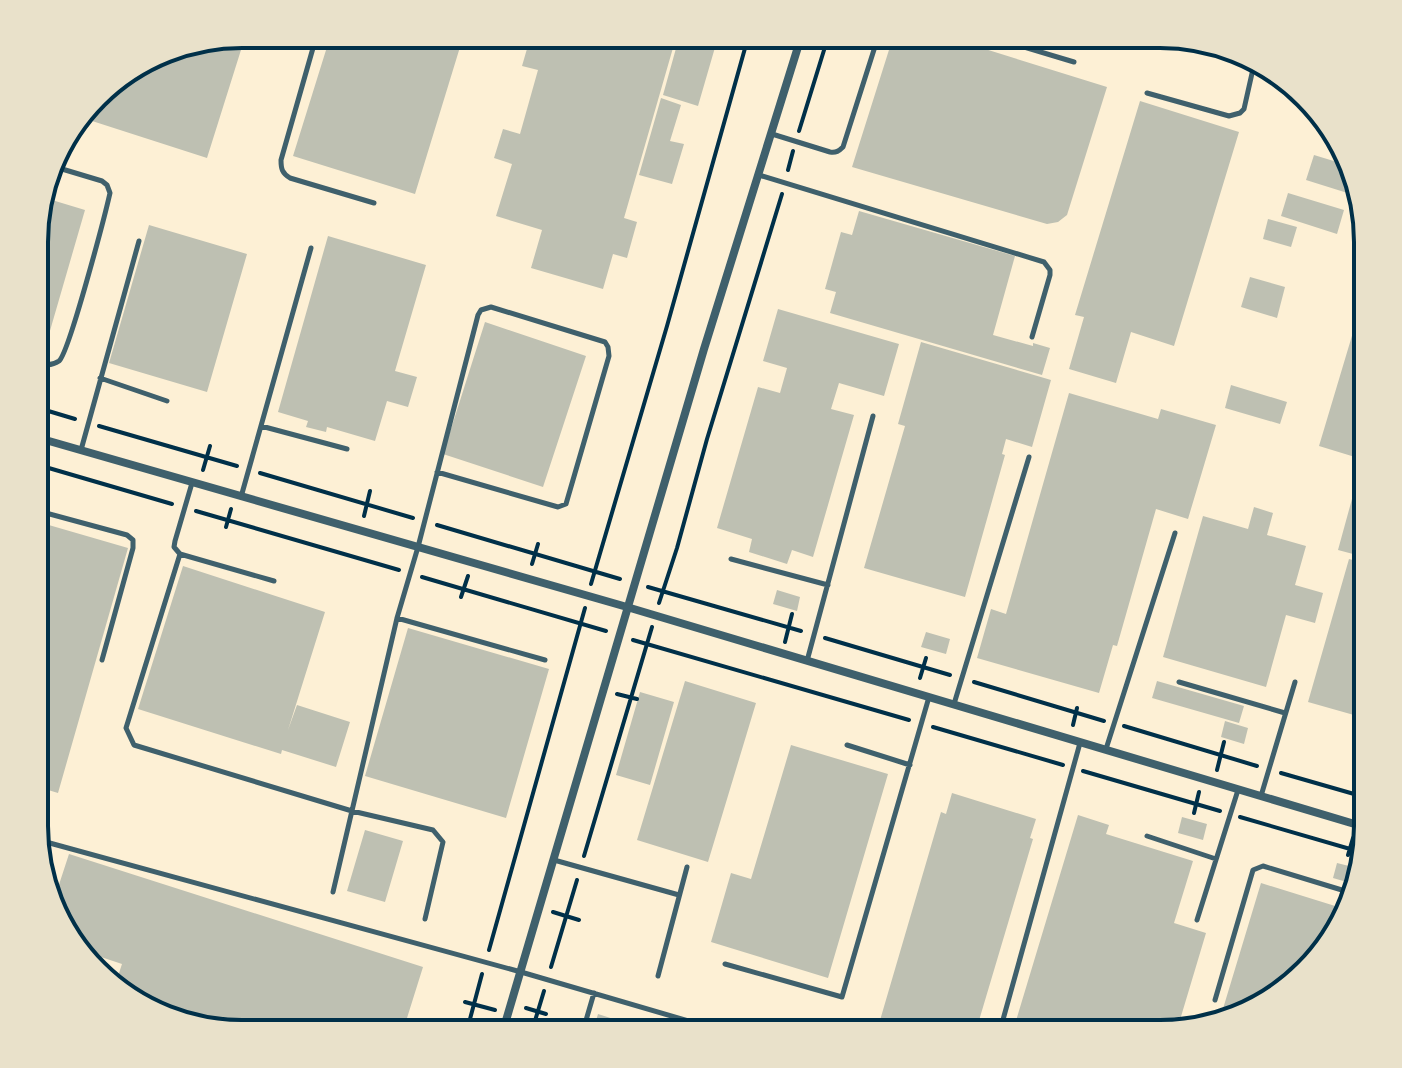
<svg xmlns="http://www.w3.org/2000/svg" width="1402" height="1068" viewBox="0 0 1402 1068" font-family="Rubik,sans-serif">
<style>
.building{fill:#bec0b2}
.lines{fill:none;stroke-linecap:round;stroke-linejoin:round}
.path{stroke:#003049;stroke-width:4}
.service{stroke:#3f606c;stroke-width:5}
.minor{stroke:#3f606c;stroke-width:8}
.rim{fill:none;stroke:#003049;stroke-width:4}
</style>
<rect width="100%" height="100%" fill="#fdf0d5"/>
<path class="building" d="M246 34 207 158 89 120 96 97 105 85 175 45Z
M331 34H464L415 194 293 156Z
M549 34H677L624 218 637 222 627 258 613 254 603 289 531 268 542 230 496 216 512 164 494 158 503 129 520 134 538 70 522 66 531 35 547 40Z
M680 34 716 44 698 106 663 95Z
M894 34H937L1107 87 1067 215 1058 222 1047 224 852 167Z
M661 98 681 105 670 141 684 144 672 184 639 175Z
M1140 101 1239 132 1174 346 1131 332 1116 383 1069 369 1084 317 1075 315Z
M1314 155 1350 166 1357 196 1306 180Z
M1288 193 1344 210 1337 234 1281 216Z
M42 197 85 210 45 348 36 345V215Z
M859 211 1015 256 993 335 1033 346V343L1050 348 1042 375 830 313 836 292 825 289 841 232 852 235Z
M1268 219 1297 227 1291 247 1263 239Z
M149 225 247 254 207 392 109 363Z
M328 236 426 265 395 371 417 377 408 407 387 401 375 441 327 427 326 432 306 427 308 421 278 412Z
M1250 277 1285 287 1277 318 1241 307Z
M778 309 899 344 884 396 839 383 831 409 854 415 813 557 792 550 787 564 749 552 752 539 717 528 758 387 780 393 787 368 763 361Z
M485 322 586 356 543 487 443 454Z
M1354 329 1368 333V461L1319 446Z
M921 342 1051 380 1032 447 1006 439 1002 454 1005 455 965 597 864 568 905 426 898 424Z
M1231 385 1287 402 1280 424 1225 408Z
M1069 393 1158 419 1161 409 1216 425 1188 519 1156 509 1117 646 1113 645 1099 693 977 658 991 609 1006 614Z
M1358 477 1368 480V558L1338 550Z
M1254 507 1273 513 1267 535 1306 546 1295 585 1323 593 1315 623 1286 615 1266 687 1163 657 1203 516 1248 529Z
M35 521 128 548 58 793 35 786Z
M1349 559 1368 564V719L1308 702Z
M183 566 325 612 288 730 297 705 350 722 336 767 282 750 281 754 138 709Z
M777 590 800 597 797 611 773 604Z
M408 628 549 669 506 818 365 776Z
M926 632 950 639 946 654 921 647Z
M685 681 756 703 708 862 637 840Z
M1157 681 1244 706 1239 723 1152 698Z
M640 692 674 702 650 785 616 775Z
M1225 721 1248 728 1244 744 1221 737Z
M791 745 888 774 828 978 711 942 731 873 751 879Z
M952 793 1036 819 1030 838 1033 839 975 1034H876L941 812 946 814Z
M1078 815 1109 825 1106 834 1193 861 1174 923 1206 933 1177 1030 1160 1034H1012Z
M1182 817 1207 824 1203 840 1178 833Z
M365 830 403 841 385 902 347 891Z
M69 854 423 967 402 1034H229L163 1018 114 988 122 964 80 950 56 918 52 906Z
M1337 863 1361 869 1357 885 1333 878Z
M1261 883 1348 910 1317 963 1251 1013 1237 1016 1222 1012Z
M598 1014 657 1033V1034H592Z"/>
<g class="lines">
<path class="path" d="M799 131 829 34
M788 170 793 151
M35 407 75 419
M99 426 237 466
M35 464 172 504
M203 470 210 446
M260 473 413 518
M196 511 399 570
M364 516 370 491
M437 525 620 579
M226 527 231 509
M532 564 538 544
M422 577 606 631
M591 584 667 326 749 34
M648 587 801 631
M461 597 468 576
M659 603 677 548 707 439 782 194
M825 638 950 675
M633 640 909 720
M785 642 792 614
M920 678 926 658
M974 682 1104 721
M617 694 637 699
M1073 725 1077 708
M1124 726 1257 766
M933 727 1063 765
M1217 770 1224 742
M1083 771 1220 811
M1281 773 1368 798
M1194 813 1199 792
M1240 817 1364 853
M1348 855 1353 838
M584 856 652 627
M553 912 579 920
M489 950 585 608
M551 967 577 880
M465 1002 495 1010
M526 1008 546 1014
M466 1034 482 974
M531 1034 544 991"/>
<path class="service" d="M317 34 281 160C281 169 282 173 290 178L374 203
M981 34 1074 62
M1147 93 1229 116 1240 113 1244 109 1255 60
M772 134 830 152C836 153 839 151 843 147L879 34
M759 175 1044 262 1050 270V275L1032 337
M36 362C43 365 52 366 59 361 69 353 105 215 110 193L107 185 102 181 52 166
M100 378 167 401
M261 426 347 449
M81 450 139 241
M192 483 175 541 174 547 180 554 274 581
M241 497 311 248
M35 510 127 535 133 540V548L102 660
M180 554 126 728 134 745 352 811 433 830 443 842 425 919
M731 559 828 585
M397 618 545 660
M807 661 873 416
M1179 682 1285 713
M954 704 1029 457
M1365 737 1368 738
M847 745 910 765
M1106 749 1175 533
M1261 796 1295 682
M1147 836 1216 859
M36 844 46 842 521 972 733 1034
M554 860 679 895
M333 892 397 618 418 547 478 315 481 310 491 307 605 342 608 347 609 356 566 504 558 507 437 472
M1197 920 1238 790
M725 964 842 997 929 697
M658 976 687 867
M1215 1000 1253 870 1263 866 1355 894
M582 1034 594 993
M999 1034 1080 743"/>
<path class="minor" d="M35 437 627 607 1368 828
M502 1034 704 349 802 34"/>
</g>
<path d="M0 0H1402V1068H0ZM242 48H1160A194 194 0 0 1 1354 242V826A194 194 0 0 1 1160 1020H242A194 194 0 0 1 48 826V242A194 194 0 0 1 242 48Z" fill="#e9e1ca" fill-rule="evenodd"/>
<path class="rim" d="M242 48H1160A194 194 0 0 1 1354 242V826A194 194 0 0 1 1160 1020H242A194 194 0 0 1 48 826V242A194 194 0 0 1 242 48Z"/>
</svg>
